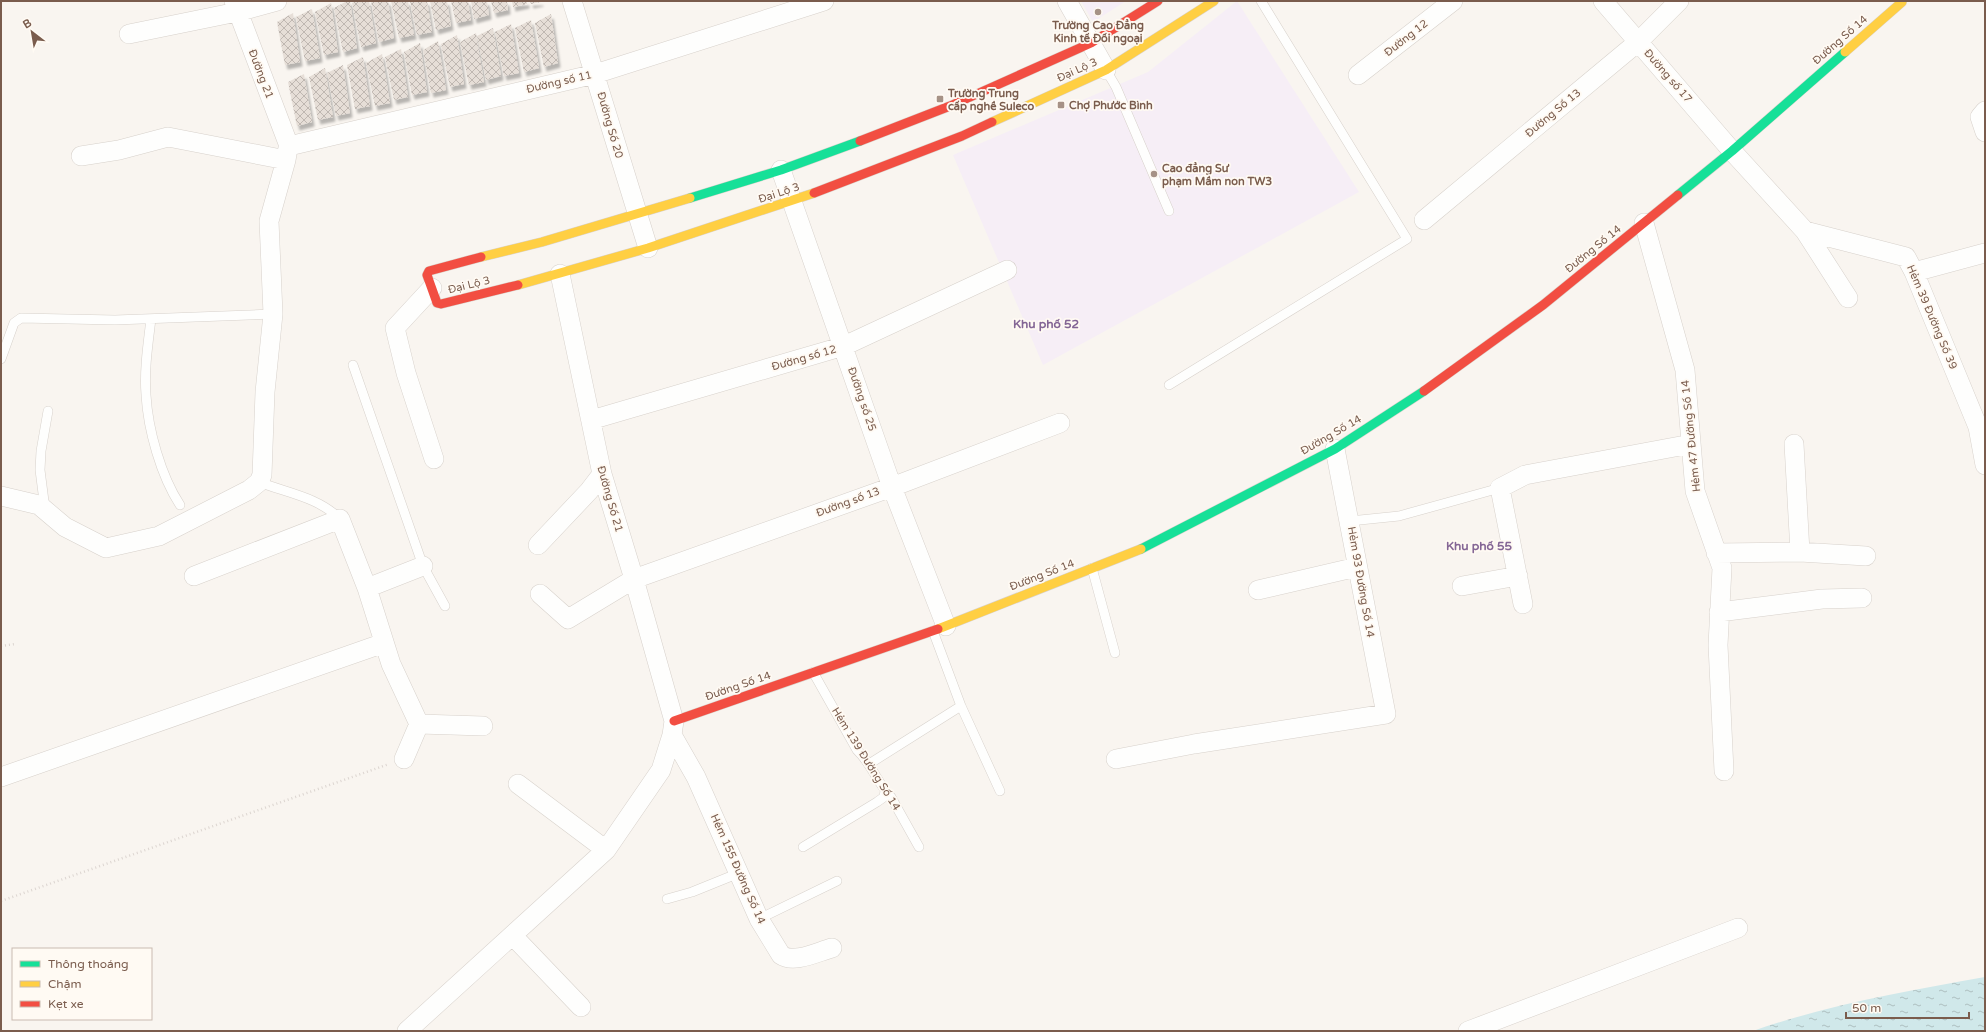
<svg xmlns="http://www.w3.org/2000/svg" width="1986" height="1032" viewBox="0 0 1986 1032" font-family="'Varela Round',sans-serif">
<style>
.education{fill:#f6eef6}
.water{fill:url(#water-ripples)}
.building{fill:url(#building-cross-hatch);filter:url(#shadow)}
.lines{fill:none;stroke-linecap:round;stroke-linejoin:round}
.lane-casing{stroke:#d7d1cb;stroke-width:10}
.street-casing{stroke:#d7d1cb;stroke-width:20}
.fast-casing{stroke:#d9d2cb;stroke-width:10}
.slow-casing{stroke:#d9d2cb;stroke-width:10}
.jam-casing{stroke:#d9d2cb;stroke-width:10}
.path{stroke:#dcd5d0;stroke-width:2.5;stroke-dasharray:1 3;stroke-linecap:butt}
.lane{stroke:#fefefd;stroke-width:9}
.street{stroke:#fefefd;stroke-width:19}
.fast{stroke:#16e098;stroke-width:9}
.slow{stroke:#ffcf43;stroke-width:9}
.jam{stroke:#f24e42;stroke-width:9}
.poi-dot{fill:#a69286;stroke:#fffaf3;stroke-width:1.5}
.labels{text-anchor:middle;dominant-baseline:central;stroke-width:3.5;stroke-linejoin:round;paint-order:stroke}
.poi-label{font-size:11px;font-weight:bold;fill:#7a5c4d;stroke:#fffaf3;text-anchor:start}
.street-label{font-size:11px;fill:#7a5c4d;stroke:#fffaf3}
.neighbourhood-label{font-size:12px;font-weight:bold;fill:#846695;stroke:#fffaf3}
</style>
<defs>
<pattern id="water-ripples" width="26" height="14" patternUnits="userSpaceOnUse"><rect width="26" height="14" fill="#d0e8ea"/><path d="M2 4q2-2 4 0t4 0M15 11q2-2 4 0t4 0" fill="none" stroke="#aebfc0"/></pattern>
<pattern id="building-cross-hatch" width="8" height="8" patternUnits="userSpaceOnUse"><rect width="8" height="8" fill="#e6ded7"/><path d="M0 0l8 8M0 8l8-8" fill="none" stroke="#bfb7b1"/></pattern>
<filter id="shadow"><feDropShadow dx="2.5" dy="4.5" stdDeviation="1" flood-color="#0004"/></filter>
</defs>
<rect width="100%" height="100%" fill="#f9f5f0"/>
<path class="education" d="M1081 1H1126L1093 22Z
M1237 1 1359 192 1043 365 953 155 1148 72Z"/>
<path class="water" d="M1985 977V1031H1753C1827 1005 1907 991 1985 977Z"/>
<path class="building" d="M347 1H350L357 48 343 52 334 8Z
M356 1H369L376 43 361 47 352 3Z
M371 1H388L394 38 379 42Z
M391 1H408L414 35 399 38Z
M410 1H427L432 32 417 35Z
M430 1H447L451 26 436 30Z
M451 1H468L471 20 456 23Z
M471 1H487L489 15 474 19Z
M491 1H507L508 10 494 13Z
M512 1H527V4L513 7Z
M530 1H541V2L531 4Z
M331 3 338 52 324 55 315 12Z
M312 9 320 58 305 61 296 17Z
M293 13 300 62 285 65 277 22Z
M551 14 558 63 544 67 535 23Z
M531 20 539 68 524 72 515 28Z
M511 24 519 73 504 76 495 32Z
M493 28 501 76 486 80 477 36Z
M476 33 484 82 469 85 460 42Z
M457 35 464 84 450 87 441 44Z
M438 41 446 90 431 93 423 50Z
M420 43 427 92 412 95 404 52Z
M401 49 408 97 394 100 385 57Z
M382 54 390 103 375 106 366 63Z
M363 57 370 106 355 109 347 65Z
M343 65 350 113 336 116 327 73Z
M325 68 333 117 318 120 309 77Z
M304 74 312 122 297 126 288 82Z"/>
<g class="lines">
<defs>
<path id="lane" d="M1106 70 1116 87 1169 211
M151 319C148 344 144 370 146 395 148 430 161 476 180 505
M1 359 14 323 21 318 115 320 273 314
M353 365 423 566 445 606
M1169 385 1407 239 1261 1
M259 482C287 493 318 497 340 519
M45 509 40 470 41 451 48 411
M1350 521 1399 516 1500 488
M1092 568 1115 653
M933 631 961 706 1000 791
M813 672 857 750C872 764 878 785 891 797L919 847
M869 764 961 706
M803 847 877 802 884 797 885 791
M667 899 692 892 739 873
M759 919 837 881"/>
<path id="street" d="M234 1 289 146
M572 1 648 248
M1067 1 1106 70
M1603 1 1732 151 1805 231 1906 257 1914 272 1978 427 1985 465
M129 34 237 12 277 1
M1358 75 1453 1
M1985 111 1980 117 1985 132
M289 146 595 74 824 1
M81 156 119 150 168 137 286 160 288 148
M781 170 892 487 946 626
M1424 220 1638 42 1679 1
M1644 223 1685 370 1695 491 1722 568 1718 645 1724 771
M1805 231 1848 298
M1914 272 1985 253
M432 288 395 328 406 373 434 459
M591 420 844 346 1007 270
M1 496 39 505 65 527 106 548 159 536 249 490 259 482 262 475 265 392 273 314 269 221 286 160
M538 545 589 491 602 474
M1800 552 1866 556
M1716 553 1800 552 1794 444
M194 576 340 519 367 588 391 664 419 724 404 759
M1462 586 1518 576
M367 588 423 566
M1258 590 1357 567
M540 594 568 619 634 579 892 487 1060 423
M1523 604 1500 488 1525 475 1691 444
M1719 612 1822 599 1862 598
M419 724 483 726
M672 735 696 777 759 919 781 955C794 964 817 952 832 948
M1116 759 1194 744 1386 714 1335 449
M1 777 384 643
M518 784 606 850
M513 936 581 1007
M407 1031 606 850 661 770 672 735 674 721 634 579 602 474 560 274
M1468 1031 1738 928"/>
<path id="fast" d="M1678 195 1732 151 1845 52
M690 198 781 170 860 141
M1141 549 1335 449 1424 391"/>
<path id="slow" d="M1845 52 1902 2
M992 122 1106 70 1214 1
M481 257 542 242 690 198
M518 285 648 248 814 193
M938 629 1141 549"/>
<path id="jam" d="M860 141 950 106 1091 43 1158 1
M814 193 962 136 992 122
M481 257 429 271 427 275 437 303 441 304 518 285
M1424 391 1543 305 1678 195
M674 721 938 629"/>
</defs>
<use href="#lane" class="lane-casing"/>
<use href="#street" class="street-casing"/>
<use href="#fast" class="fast-casing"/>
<use href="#slow" class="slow-casing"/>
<use href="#jam" class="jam-casing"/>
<path class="path" d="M1 646 15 644
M1 901 389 764"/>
<use href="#lane" class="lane"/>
<use href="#street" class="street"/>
<use href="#fast" class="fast"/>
<use href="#slow" class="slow"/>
<use href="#jam" class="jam"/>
</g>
<g class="poi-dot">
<circle cx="1098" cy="12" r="4"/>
<rect x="936" y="95" width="8" height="8" rx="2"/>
<rect x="1057" y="101" width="8" height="8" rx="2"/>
<circle cx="1154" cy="174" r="4"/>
</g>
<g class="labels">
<g class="poi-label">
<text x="1098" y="25" text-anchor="middle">Trường Cao Đẳng<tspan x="1098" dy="13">Kinh tế Đối ngoại</tspan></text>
<text x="948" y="93">Trường Trung<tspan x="948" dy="13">cấp nghề Suleco</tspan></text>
<text x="1069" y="105">Chợ Phước Bình</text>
<text x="1162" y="168">Cao đẳng Sư<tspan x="1162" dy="13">phạm Mầm non TW3</tspan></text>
</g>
<g class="street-label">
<text transform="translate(1406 38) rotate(-38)">Đường 12</text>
<text transform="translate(1840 40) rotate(-41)">Đường Số 14</text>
<text transform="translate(1077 70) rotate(-24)">Đại Lộ 3</text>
<text transform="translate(261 74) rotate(69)">Đường 21</text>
<text transform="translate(1668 76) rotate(49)">Đường số 17</text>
<text transform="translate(559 82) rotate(-13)">Đường số 11</text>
<text transform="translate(1553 113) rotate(-40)">Đường Số 13</text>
<text transform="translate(610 125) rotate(74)">Đường Số 20</text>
<text transform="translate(779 193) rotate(-18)">Đại Lộ 3</text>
<text transform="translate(1593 249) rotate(-39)">Đường Số 14</text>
<text transform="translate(469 285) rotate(-14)">Đại Lộ 3</text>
<text transform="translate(1932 317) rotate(67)">Hẻm 39 Đường Số 39</text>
<text transform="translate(804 358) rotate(-16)">Đường số 12</text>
<text transform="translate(862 399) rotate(71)">Đường số 25</text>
<text transform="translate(1331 435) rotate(-30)">Đường Số 14</text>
<text transform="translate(1691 436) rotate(-96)">Hẻm 47 Đường Số 14</text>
<text transform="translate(610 499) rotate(74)">Đường Số 21</text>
<text transform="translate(848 502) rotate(-20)">Đường số 13</text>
<text transform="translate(1042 575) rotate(-21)">Đường Số 14</text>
<text transform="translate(1361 582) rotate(80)">Hẻm 93 Đường Số 14</text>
<text transform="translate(738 686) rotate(-19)">Đường Số 14</text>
<text transform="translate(866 759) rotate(58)">Hẻm 139 Đường Số 14</text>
<text transform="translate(738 869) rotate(66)">Hẻm 155 Đường Số 14</text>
</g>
<g class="neighbourhood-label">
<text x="1046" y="324">Khu phố 52</text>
<text x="1479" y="546">Khu phố 55</text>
</g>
</g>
<rect width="1986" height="1032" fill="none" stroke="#7a5c4d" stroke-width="4"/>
<rect x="12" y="948" width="140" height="72" fill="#fffaf3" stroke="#cabbb1"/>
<rect x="20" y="961" width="20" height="6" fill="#16e098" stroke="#cabbb1"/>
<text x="48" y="968" font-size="12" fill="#7a5c4d">Thông thoáng</text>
<rect x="20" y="981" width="20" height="6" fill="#ffcf43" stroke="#cabbb1"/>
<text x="48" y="988" font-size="12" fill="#7a5c4d">Chậm</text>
<rect x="20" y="1001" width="20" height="6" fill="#f24e42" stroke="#cabbb1"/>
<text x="48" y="1008" font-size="12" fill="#7a5c4d">Kẹt xe</text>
<g transform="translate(32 32) rotate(329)" stroke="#fffaf3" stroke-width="3" paint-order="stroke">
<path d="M0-3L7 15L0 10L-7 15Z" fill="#7a5c4d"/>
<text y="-6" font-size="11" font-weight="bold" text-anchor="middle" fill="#7a5c4d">B</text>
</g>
<path d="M1846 1012v6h123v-6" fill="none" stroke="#7a5c4d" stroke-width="2"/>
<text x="1852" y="1012" font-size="12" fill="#7a5c4d" stroke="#fffaf3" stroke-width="3" paint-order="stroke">50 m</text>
</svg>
